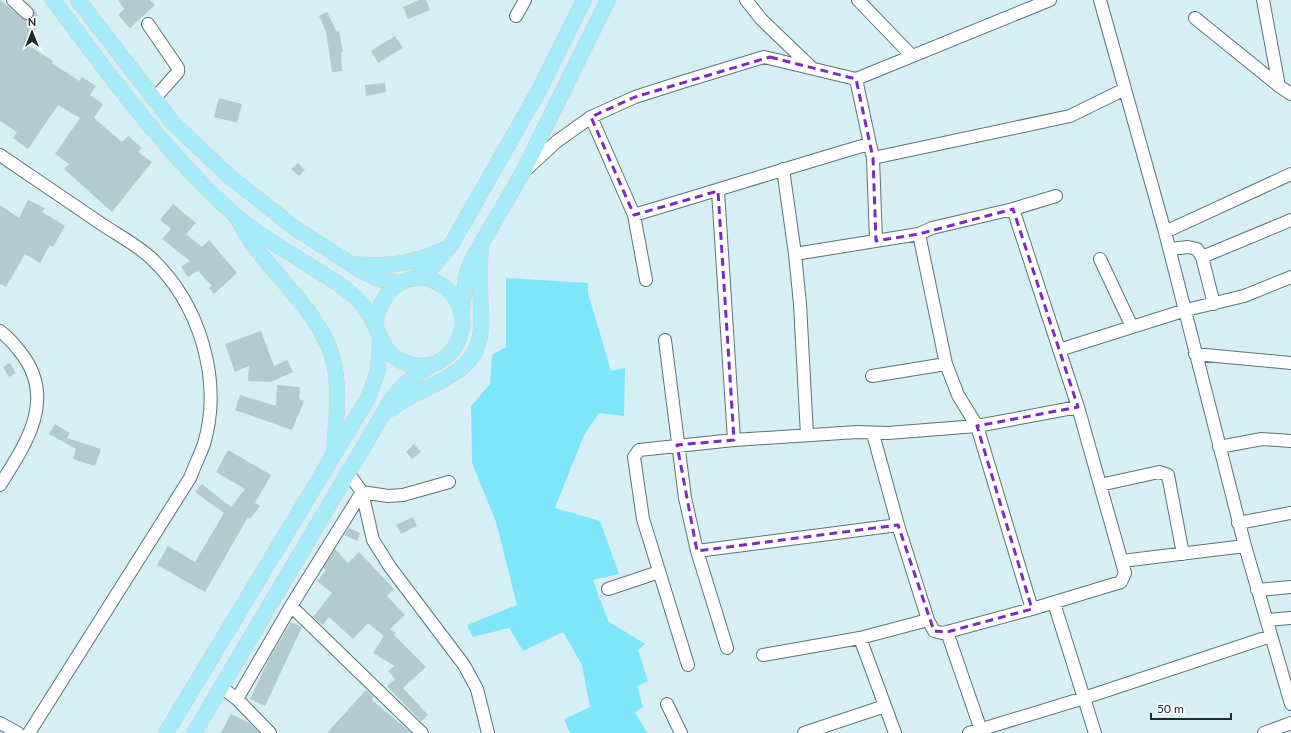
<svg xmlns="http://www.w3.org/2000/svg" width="1291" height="733" viewBox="0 0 1291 733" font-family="Lato,sans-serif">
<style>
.green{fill:#7fe5f9}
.building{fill:#b2cbd0}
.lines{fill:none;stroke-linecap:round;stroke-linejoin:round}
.minor-casing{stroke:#5d7378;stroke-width:14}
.major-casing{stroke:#ced0d0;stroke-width:16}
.minor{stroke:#fff;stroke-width:12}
.major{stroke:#a6ebf8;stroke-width:15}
.marked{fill:none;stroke:#7b2cbf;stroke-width:3;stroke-dasharray:8 5;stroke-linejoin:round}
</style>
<rect width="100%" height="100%" fill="#d6eff5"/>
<path class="green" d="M506 278 588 283V293L611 371 625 368 624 416 599 413 584 435 555 508 600 521 619 574 593 580 608 621 645 644 638 650 648 681 637 686 643 707 635 712 647 733H570L564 719 590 707 582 665 563 632 523 651 509 628 473 637 467 625 517 605 496 522 472 463 471 406 490 384 492 355 506 347Z"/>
<path class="building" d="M0 0 25 20 33 18 34 9 38 16 30 20 38 26 26 44 53 61 52 63 79 81 82 77 96 86 90 95 103 104 94 118 122 142 128 136 142 148 138 152 152 162 112 212 64 169 69 164 55 154 80 118 58 105 28 149 13 138 17 132 0 121Z
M118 0H150L155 5 130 28 118 15 124 9Z
M419 0H426L430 10 408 19 403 7Z
M327 12 337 32 339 31 343 52H341L342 71 332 72 326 31 319 16Z
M395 36 403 48 378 63 371 51Z
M385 83 386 92 366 96 365 85Z
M219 98 242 104 237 123 214 117Z
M298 163 305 170 299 176 291 169Z
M28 200 45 208 42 212 65 226 53 247 50 245 40 263 25 254 6 287 0 284V205L19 218Z
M173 204 196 223 186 234 202 247 209 240 237 273 214 294 209 288 212 286 198 271 188 277 181 267 190 261 162 239 171 229 160 220Z
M261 331 274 366 287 360 293 372 271 382 248 381 249 366 235 372 225 344Z
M10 363 16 373 9 377 3 367Z
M277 385 300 387 299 399 304 401 292 430 235 410 240 395 276 406Z
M55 424 70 433 67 438 101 449 95 466 73 459 76 449 49 434Z
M414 444 421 452 412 459 406 452Z
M228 450 271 475 255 503 260 506 250 519 248 517 205 592 157 565 168 546 195 562 224 513 195 492 202 484 231 507 245 489 216 472Z
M413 517 417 526 401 534 396 525Z
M349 528 360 533 357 541 344 535Z
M335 549 348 563 359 552 394 589 387 596 405 615 390 629 396 633 394 635 426 667 403 688 428 715 421 721 387 686 395 679 388 671 395 666 373 653 384 636 368 623 353 639 329 617 323 625 313 617 332 593 317 581 326 570 323 568Z
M291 622 302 627 265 706 250 699 270 657Z
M366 690 374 697 371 699 411 733H327Z
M231 714 251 724 260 733H221Z"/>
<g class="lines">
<defs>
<path id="minor" d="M13 0 27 13
M746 0 761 19 812 68
M858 0 912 56
M1100 0 1165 232 1245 546 1291 704
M1263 0 1279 86
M516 16 525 0
M1195 18 1279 86 1291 94
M148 24 178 68V72L154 99
M856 79 873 158 876 241
M591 117 634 215 646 280
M0 155C34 178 69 202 103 225 118 235 137 245 151 258 199 303 223 379 204 444 200 455 194 467 190 478L29 733
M873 158 1070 116 1125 89
M527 169 556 142 591 117 635 97 682 82 764 57 856 79 1050 0
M783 169 795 254 800 304 807 435
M718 191 734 440
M634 215C712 192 790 167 869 144
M1165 232 1291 174
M919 234 946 364 958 395 977 426 1032 609
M1170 249 1188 247 1197 249 1202 257 1214 304
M795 254 919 234 932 228 1013 209 1056 196
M1202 257 1291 220
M1100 259 1132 327
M0 331C8 337 15 345 21 353 57 399 26 444 0 485
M665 340 685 498 697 551 727 648
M1059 350 1186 310 1244 296 1291 277
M1195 354 1291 363
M872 376 946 364
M873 434 898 525 928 620 934 631 942 633 947 632 982 733
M1219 447 1262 439 1291 441
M349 474 362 492 373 540 390 567 464 665 477 689 488 733
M1100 485 1159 472 1168 475 1183 554
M1238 523 1291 513
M697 551 898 525
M1122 561 1245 546
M608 589 659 572
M1257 590 1291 587
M1054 603 1095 733
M291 606 422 733
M1267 620 1291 618
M947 632 1032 609 1121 582 1125 573 1078 407 1013 209
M860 638 895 733
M763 655 860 638 928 620
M688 665 643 519 634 457 639 450 734 440 857 432 888 433 977 426 1078 407
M221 687 237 699 270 733
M237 699 291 606 362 492 388 496 403 495 449 482
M667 704 681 733
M0 723 18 733
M804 733 885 706
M969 733 1084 698 1271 636
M1264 733 1291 723"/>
<path id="major" d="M53 0C110 76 165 153 237 217 258 235 284 249 307 264 325 276 347 287 361 303 380 323 377 353 406 363 454 381 486 312 440 284 409 265 377 293 376 325
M78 0 173 123 230 177 295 228 360 270 378 279 401 283
M239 221C263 269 317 306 332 356 341 386 336 420 334 451
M354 264C390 267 414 264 447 248
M413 279 434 265 451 245 541 87 584 0
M462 310 466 277 470 263 522 174 608 0
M389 410C410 394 431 388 453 374 489 352 481 321 480 286 479 273 480 261 481 249
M166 733 368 398 378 371 380 339
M194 733 393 397 407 382 431 365"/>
</defs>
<use href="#minor" class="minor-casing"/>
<use href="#major" class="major-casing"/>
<use href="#minor" class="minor"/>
<use href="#major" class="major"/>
</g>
<path class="marked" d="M770 57 856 79 873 158 876 241 919 234 1013 209 1078 407 977 426 1032 609 947 632 934 631 898 525 697 551 677 445 734 440 718 191 634 215 591 117 635 97Z"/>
<g transform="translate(32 32)" stroke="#ffffff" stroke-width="3" paint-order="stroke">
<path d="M0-3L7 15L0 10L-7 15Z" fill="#20292b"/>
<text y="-6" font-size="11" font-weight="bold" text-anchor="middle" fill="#20292b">N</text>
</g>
<path d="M1151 713v6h80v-6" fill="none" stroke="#20292b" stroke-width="2"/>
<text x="1157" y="713" font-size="12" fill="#20292b" stroke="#ffffff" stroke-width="3" paint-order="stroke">50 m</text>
</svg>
